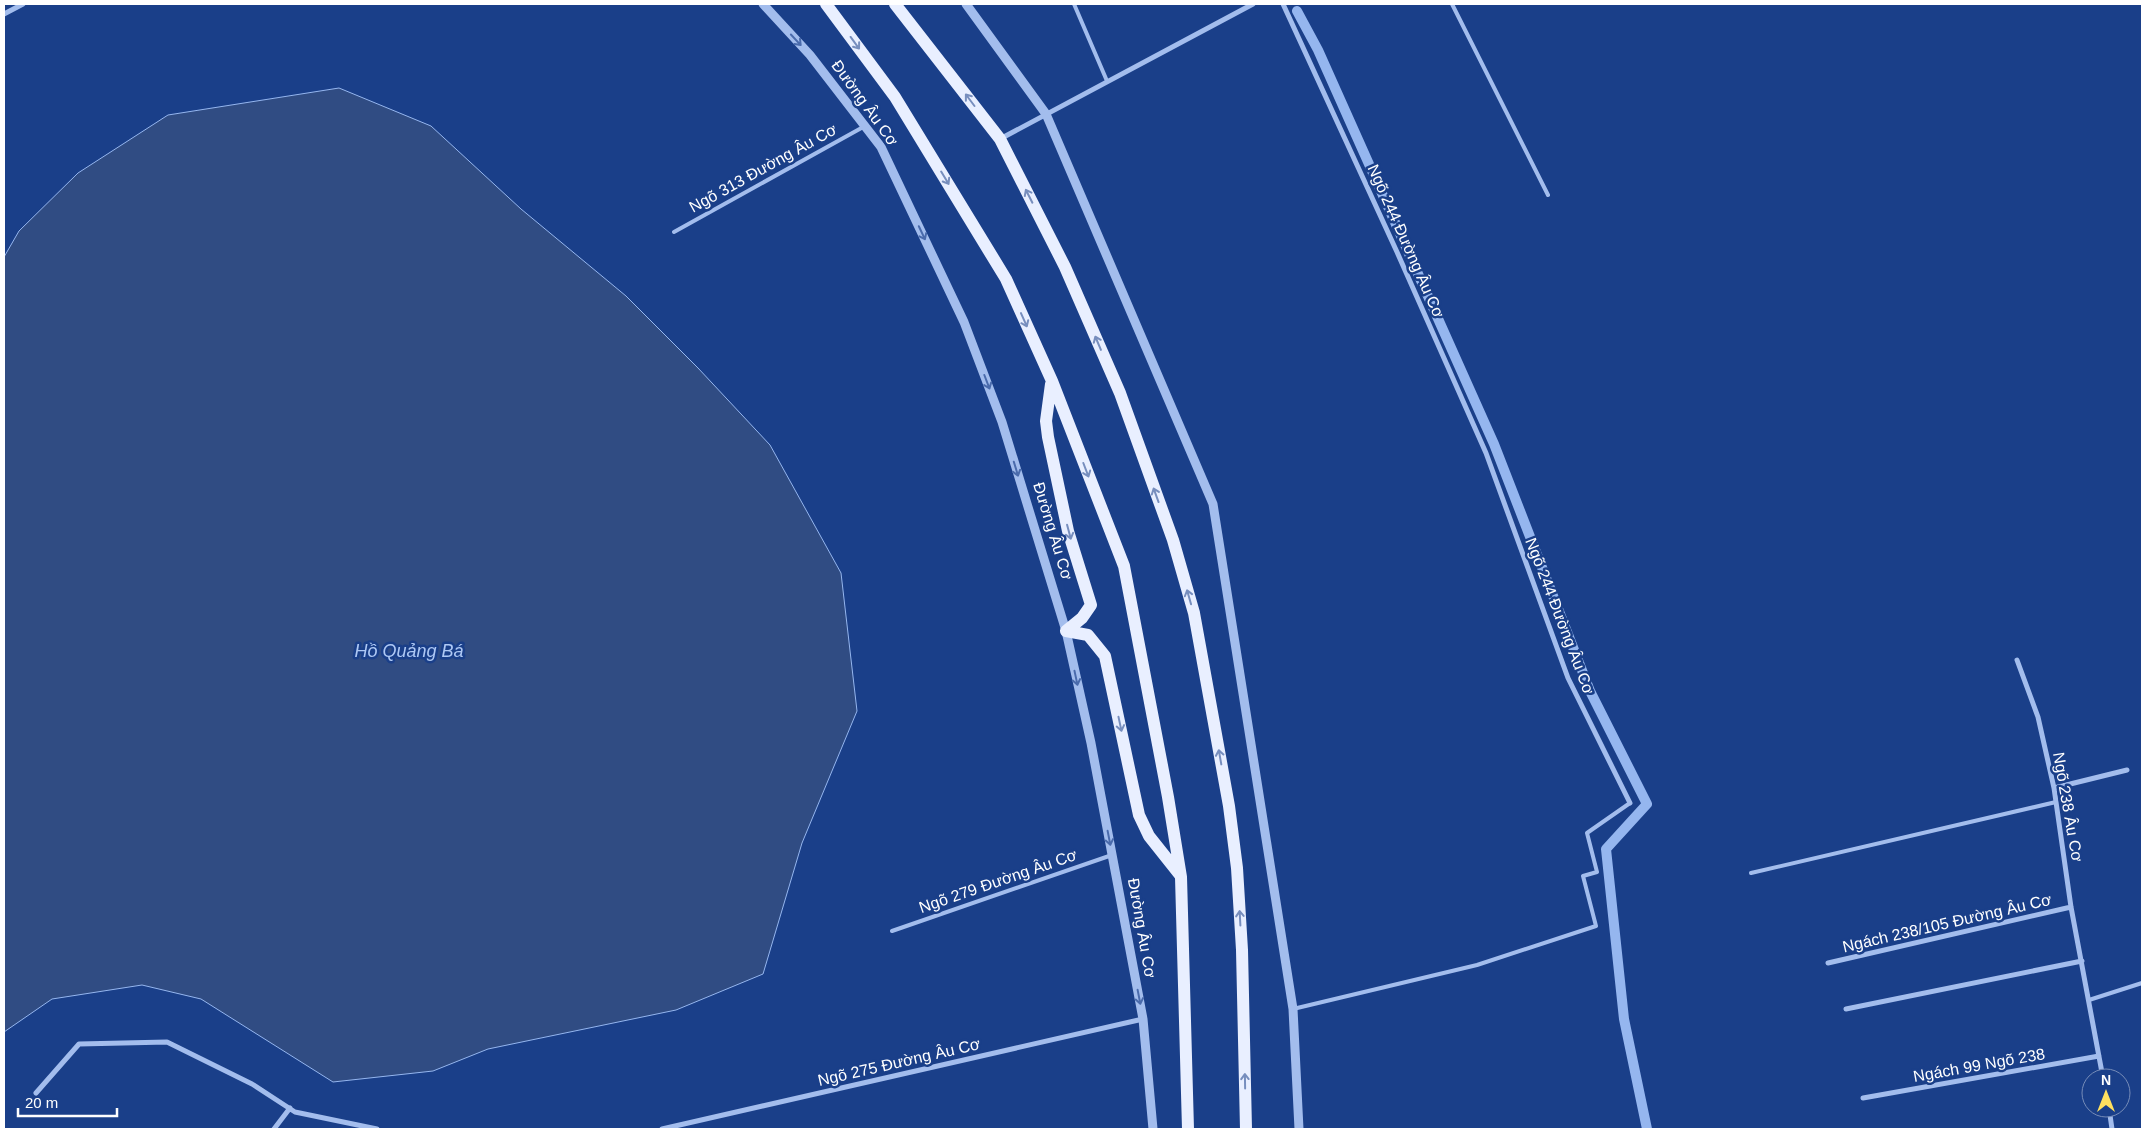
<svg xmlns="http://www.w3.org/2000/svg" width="2146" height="1133" viewBox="0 0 2146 1133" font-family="Arial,sans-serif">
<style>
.water{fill:#304c83;stroke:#95b6ef}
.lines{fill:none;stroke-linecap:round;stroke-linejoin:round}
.stream{stroke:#95b6ef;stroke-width:10}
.service{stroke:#a3bded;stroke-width:4}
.minor{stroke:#a3bded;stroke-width:5}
.tertiary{stroke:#a3bded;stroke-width:9}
.primary{stroke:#e9efff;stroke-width:12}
.oneway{stroke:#4a6bac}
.oneway2{stroke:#778ebe}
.labels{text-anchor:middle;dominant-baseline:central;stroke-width:5;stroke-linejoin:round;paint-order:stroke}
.street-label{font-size:16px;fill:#fff;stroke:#1a3f89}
.water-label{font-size:18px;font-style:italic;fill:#aec8f4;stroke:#1a3f89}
</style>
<rect width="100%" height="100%" fill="#1a3f89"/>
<path class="water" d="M339 88 431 126 521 209 626 296 698 368 770 445 841 573 857 711 802 843 763 974 676 1010 488 1049 433 1071 333 1082 201 999 142 985 52 999 4 1032V257L19 231 78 173 168 115Z"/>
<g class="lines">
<path class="stream" d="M1297 11 1318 50 1494 444 1590 691 1647 804 1606 849 1624 1019 1647 1129"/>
<path class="service" d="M1074 4 1107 81
M1452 4 1548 195
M674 232 865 126
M1751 873 2056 802
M892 931 1112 855
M2089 1000 2142 983
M1293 1009 1477 965 1596 926 1583 876 1597 872 1587 833 1630 803"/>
<path class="minor" d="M1283 4 1397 252 1486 453 1568 678 1630 803
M4 14 23 4
M1000 139 1253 4
M2017 660 2038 717 2054 788 2071 907 2103 1078
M2054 788 2127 770
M1828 963 2071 907
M1846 1009 2082 961
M36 1093 79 1044 167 1042 252 1084 295 1112 377 1129
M1863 1098 2099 1056
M2109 1108 2112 1129
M274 1129 290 1108
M662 1129 1143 1019"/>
<path class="tertiary" d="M763 4 810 55 881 147 964 322 1002 422 1066 631 1091 743 1143 1019 1153 1129
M966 4 1046 114 1213 504 1293 1009 1299 1129"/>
<path class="primary" d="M826 4 895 97 1006 279 1052 381 1124 566 1168 797 1181 877 1188 1129
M895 4 1000 139 1065 267 1120 393 1173 540 1194 613 1229 806 1237 868 1242 950 1246 1129
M1051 384 1046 421 1048 437 1068 531 1091 605 1082 618 1066 631
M1066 631 1088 635 1105 656 1139 815 1149 836 1180 875"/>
</g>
<defs><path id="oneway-shaft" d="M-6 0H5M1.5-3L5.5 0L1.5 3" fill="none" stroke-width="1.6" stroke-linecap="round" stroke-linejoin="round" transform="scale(1.25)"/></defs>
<g class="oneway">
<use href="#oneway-shaft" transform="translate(796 40) rotate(47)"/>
<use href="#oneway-shaft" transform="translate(922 233) rotate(65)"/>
<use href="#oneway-shaft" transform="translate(987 382) rotate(69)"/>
<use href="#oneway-shaft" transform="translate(1016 469) rotate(73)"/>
<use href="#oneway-shaft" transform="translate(1076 678) rotate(78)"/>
<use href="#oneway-shaft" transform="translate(1109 838) rotate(79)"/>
<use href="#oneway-shaft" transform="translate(1139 997) rotate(79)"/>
</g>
<g class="oneway2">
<use href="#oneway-shaft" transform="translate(855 43) rotate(54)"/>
<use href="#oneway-shaft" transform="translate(970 100) rotate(-127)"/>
<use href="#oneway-shaft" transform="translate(945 178) rotate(59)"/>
<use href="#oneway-shaft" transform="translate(1029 196) rotate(-117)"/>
<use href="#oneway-shaft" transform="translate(1024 320) rotate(66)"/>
<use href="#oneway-shaft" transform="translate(1098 343) rotate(-113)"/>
<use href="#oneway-shaft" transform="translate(1086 470) rotate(69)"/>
<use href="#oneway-shaft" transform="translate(1156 495) rotate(-110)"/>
<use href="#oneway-shaft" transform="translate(1069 532) rotate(75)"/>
<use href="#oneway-shaft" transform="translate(1189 597) rotate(-106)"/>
<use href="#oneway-shaft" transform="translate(1120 724) rotate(78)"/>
<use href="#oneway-shaft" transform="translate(1220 757) rotate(-100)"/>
<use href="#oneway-shaft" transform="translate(1240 918) rotate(-93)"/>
<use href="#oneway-shaft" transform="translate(1245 1081) rotate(-91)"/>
</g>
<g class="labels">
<g class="street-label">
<text transform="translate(865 103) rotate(54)">Đường Âu Cơ</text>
<text transform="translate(763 168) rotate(-29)">Ngõ 313 Đường Âu Cơ</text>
<text transform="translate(1406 241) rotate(66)">Ngõ 244 Đường Âu Cơ</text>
<text transform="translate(1053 531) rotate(73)">Đường Âu Cơ</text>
<text transform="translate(1560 616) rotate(69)">Ngõ 244 Đường Âu Cơ</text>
<text transform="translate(2068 807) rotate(80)">Ngõ 238 Âu Cơ</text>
<text transform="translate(998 881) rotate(-19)">Ngõ 279 Đường Âu Cơ</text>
<text transform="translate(1947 923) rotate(-13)">Ngách 238/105 Đường Âu Cơ</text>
<text transform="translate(1142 928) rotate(80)">Đường Âu Cơ</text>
<text transform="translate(899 1062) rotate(-13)">Ngõ 275 Đường Âu Cơ</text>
<text transform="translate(1979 1065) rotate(-10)">Ngách 99 Ngõ 238</text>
</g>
<g class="water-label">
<text x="409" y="651">Hồ Quảng Bá</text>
</g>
</g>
<rect width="2146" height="1133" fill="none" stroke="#ffffff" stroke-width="10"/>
<g transform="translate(2106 1093)"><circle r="24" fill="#1a3f89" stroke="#768cb8"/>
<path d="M0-4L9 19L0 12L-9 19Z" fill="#ffe05f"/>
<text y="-8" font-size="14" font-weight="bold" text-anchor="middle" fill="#ffffff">N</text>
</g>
<path d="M18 1108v8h99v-8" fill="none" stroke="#ffffff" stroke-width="2.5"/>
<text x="25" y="1108" font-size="15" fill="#ffffff" stroke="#1a3f89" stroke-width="4" paint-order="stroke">20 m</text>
</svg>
